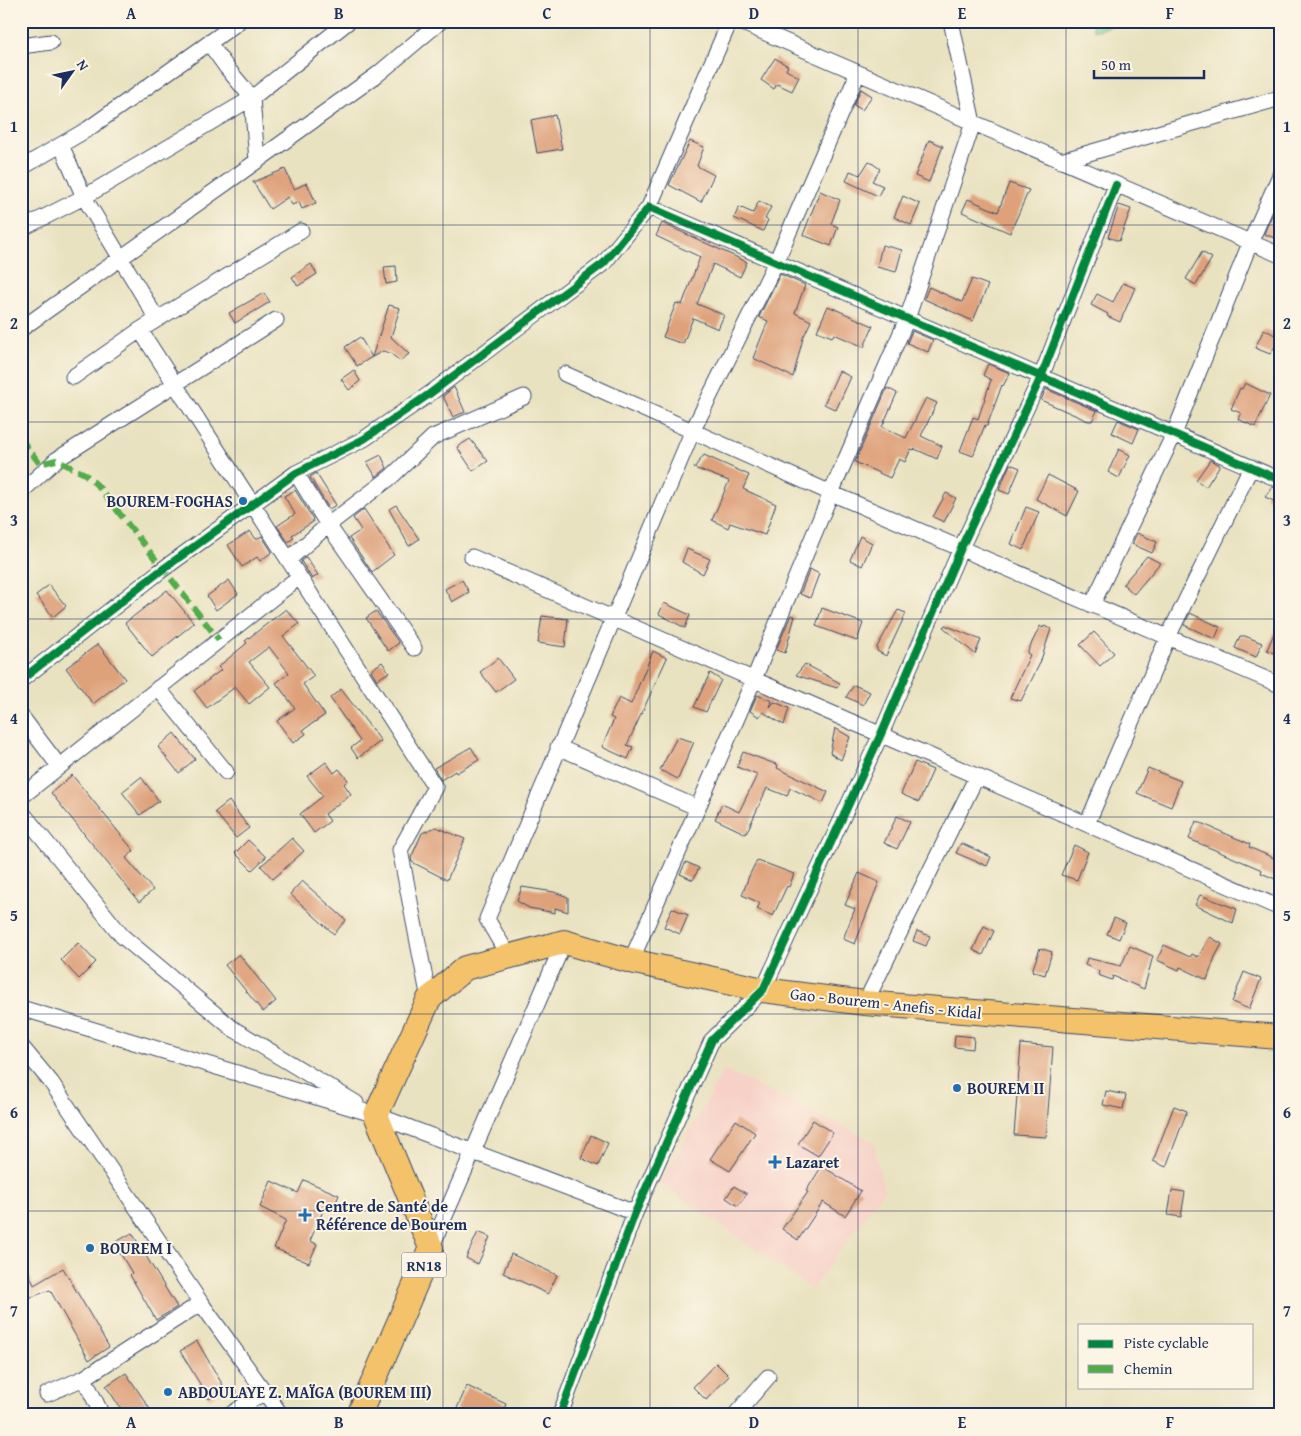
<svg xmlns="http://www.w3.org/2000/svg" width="1301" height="1436" viewBox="0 0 1301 1436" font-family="'Gentium Book Plus',serif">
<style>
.built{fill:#f7d1c8}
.green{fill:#82d89b;stroke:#4e847c}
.building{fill:#dea17a}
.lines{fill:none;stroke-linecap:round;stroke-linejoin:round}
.minor-casing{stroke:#3a4a6d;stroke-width:17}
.primary-casing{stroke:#3a4a6d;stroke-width:26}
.minor{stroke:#fff;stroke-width:15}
.primary{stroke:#f4c26a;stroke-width:24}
.quiet{stroke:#52ab49;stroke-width:6;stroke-dasharray:12 6;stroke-linecap:butt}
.cycleway-casing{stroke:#fcf5e5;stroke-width:11}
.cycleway{stroke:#00873e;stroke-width:8}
.grid{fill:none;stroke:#1b2f5e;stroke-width:1;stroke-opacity:0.55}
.poi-dot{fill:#1f6fb2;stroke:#fcf5e5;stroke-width:2}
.labels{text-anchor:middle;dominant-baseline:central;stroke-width:4;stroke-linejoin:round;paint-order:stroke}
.shield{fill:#fcf5e5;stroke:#5e6a86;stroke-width:1}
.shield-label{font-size:15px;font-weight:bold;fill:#1b2f5e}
.poi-label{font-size:16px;font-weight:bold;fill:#1b2f5e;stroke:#fcf5e5;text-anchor:start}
.street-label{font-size:16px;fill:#1b2f5e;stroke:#fcf5e5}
.neatline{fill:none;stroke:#1b2f5e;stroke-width:2}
.grid-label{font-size:16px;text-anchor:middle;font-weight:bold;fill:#1b2f5e}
</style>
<rect width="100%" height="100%" fill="#fcf5e5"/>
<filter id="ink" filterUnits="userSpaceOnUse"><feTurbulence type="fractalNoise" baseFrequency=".02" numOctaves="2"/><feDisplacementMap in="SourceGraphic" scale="10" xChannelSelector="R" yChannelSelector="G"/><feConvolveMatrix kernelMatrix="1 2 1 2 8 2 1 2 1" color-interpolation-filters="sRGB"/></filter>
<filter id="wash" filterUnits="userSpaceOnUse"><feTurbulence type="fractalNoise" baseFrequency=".0096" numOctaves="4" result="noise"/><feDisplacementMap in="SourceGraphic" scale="20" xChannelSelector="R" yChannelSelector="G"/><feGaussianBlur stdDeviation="1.12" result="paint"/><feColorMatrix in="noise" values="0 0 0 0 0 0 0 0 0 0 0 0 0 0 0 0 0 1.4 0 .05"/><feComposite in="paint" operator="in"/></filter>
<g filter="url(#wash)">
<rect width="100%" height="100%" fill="#e9e2c0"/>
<path class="built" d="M724 1070 873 1141 884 1190 812 1289 660 1183Z"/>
<path class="green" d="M1091 21H1128L1094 31Z"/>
<g id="blocks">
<path class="building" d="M775 58 788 66 786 70 799 77 792 91 777 84 774 89 761 80Z
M861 89 872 96 862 110 854 105Z
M555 115 562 149 537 153 531 120Z
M929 140 943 146 929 182 915 176Z
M690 141 704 147 697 166 714 175 701 202 669 185Z
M869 161 880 169 872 181 883 186 878 196 846 181 850 171 860 175Z
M285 169 294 189 307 183 316 203 302 209 299 202 292 205 288 197 270 209 253 182Z
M1009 183 1029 190 1010 233 962 212 968 199 998 212Z
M820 191 840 200 831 224 838 227 831 246 803 235Z
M903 196 920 204 911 225 894 217Z
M759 201 771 207 765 219 768 220 763 231 734 218 739 207 753 213Z
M1119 205 1131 209 1119 241 1108 237Z
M1272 215 1280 218V240L1264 234Z
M662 223 747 262 740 277 713 264 697 304 724 315 718 329 693 318 683 344 663 337 676 303 682 305 700 257 656 236Z
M882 245 902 250 896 272 877 267Z
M1202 252 1212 258 1196 285 1186 279Z
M311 264 317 274 298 286 292 277Z
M396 266 397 282 386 284 384 267Z
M780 274 805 285 795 313 811 321 803 338 793 377 753 358 768 321 759 317Z
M972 279 988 285 973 321 924 299 929 287 962 302Z
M1123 283 1135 288 1120 322 1107 316 1108 314 1091 305 1097 294 1113 302Z
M264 293 270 302 235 323 229 313Z
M389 305 400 308 391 337 409 354 400 361 390 353 383 351 372 357Z
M828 306 873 326 864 347 834 334 832 337 817 331Z
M1264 329 1280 338 1270 354 1255 348Z
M912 331 933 340 928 352 907 343Z
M360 337 372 357 357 366 345 347Z
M988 364 1010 373 1003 386 1002 385 987 426 985 425 973 456 960 451 973 417 978 419 991 380 983 375Z
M354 370 360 381 349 390 341 379Z
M839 371 851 377 836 410 824 404Z
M1245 383 1270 395 1255 427 1238 419 1241 413 1231 409 1240 388 1242 389Z
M454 387 465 412 453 417 443 396Z
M887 388 897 393 882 427 906 438 926 398 937 403 921 436 942 446 937 459 915 449 914 450 911 449 905 462 899 459 890 478 855 462Z
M1046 389 1097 411 1092 421H1088L1041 400Z
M1118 420 1139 429 1133 443 1112 433Z
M470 439 488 461 473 471 457 447Z
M1119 449 1130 455 1119 478 1108 472Z
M381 455 387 468 376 477 367 462Z
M704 455 749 475 743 489 776 504 765 535 730 523 728 528 712 520 729 481 694 468Z
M1210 460 1220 465 1206 487 1196 480Z
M1010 464 1020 468 1009 494 999 490Z
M316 473 336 505 329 509 310 477Z
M1048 475 1079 491 1067 516 1036 499Z
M1272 487 1280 489V504L1265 497Z
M295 490 313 519 312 520 313 522 292 535 294 538 288 542 277 526 295 514 284 496Z
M946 493 956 498 944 522 933 517Z
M396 505 419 539 409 546 389 509Z
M1026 507 1039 512 1023 550 1011 544Z
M364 509 394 555 372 572 349 538 361 530 353 518Z
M250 531 256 539 262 536 272 552 260 561 257 557 242 567 228 545Z
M1137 533 1157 542 1152 553 1132 544Z
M860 536 872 543 862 566 850 560Z
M687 549 710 559 703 574 682 562Z
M1147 556 1160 563 1134 594 1123 584Z
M306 557 318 575 312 579 301 561Z
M810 569 819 574 810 598 800 594Z
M229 580 238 594 216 610 207 596Z
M462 580 469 592 452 602 445 589Z
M49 585 66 606 53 617 36 595Z
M167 590 194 623 152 657 125 623Z
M664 603 690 615 685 628 659 614Z
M822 608 863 623 857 641 816 626Z
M286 609 299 624 283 636 314 676 303 684 325 715 303 730 306 734 293 743 277 721 295 708 276 683 289 673 269 647 249 662 270 687 249 704 235 687 207 708 194 691 221 670 218 667 247 643 245 641Z
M898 610 906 613 886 656 877 651V647Z
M376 611 399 643 388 651 366 618Z
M1190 613 1220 627 1215 639 1184 625Z
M791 615 795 616 785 653 776 650Z
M542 616 568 619 565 647 538 643Z
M1280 619V656L1267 650Z
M945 625 981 640 975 654 943 627Z
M1040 626 1043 628 1044 626 1051 629 1040 663 1021 701 1010 698 1030 655 1027 653Z
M1094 632 1114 653 1100 666 1080 645Z
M1240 636H1245L1262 643 1256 657 1235 648Z
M98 644 125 679 93 704 66 668Z
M653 651 667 658 627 745 633 747 628 759 602 747 614 719 610 717 619 698 631 704Z
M498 658 514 679 496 692 480 672Z
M382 662 389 672 377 680 371 670Z
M805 664 840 683 837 688 796 675Z
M710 673 721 680 706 712 694 707Z
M854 685 870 692 863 705 846 697Z
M341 689 381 741 358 758 351 748 360 741 330 698Z
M757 695 772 701 770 707 774 702 789 708 784 725 763 712 759 717 750 711Z
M835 728 850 737 841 760 830 753Z
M174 733 195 759 179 773 158 747Z
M677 737 694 742 678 779 660 770Z
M471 747 479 760 456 773 455 771 441 780 434 768Z
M743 752 778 765 777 768 828 792 823 803 790 788 787 796 767 788 746 834 715 819 722 804 739 812 757 775 737 767Z
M326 762 334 773 339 769 348 780 344 784 351 794 325 814 330 821 314 833 300 814 323 796 307 776Z
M915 762 933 770 919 802 901 794Z
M1148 768 1181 781 1171 807 1137 793Z
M72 775 134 851 126 858 153 890 139 902 51 793Z
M141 777 159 801 140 815 122 792Z
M229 801 249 828 236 838 215 812Z
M897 816 910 822 897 849 884 843Z
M1196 821 1250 844 1249 847 1280 861V881L1261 873 1262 870 1189 839Z
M436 827 465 839 447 880 412 862 411 858 422 833Z
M292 838 304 851 273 879 261 866Z
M248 840 266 857 252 870 235 853Z
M961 843 991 857 987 866 956 853Z
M1074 845 1088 852 1077 880 1061 875Z
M757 860 794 874 789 887 787 886 773 916 757 909 760 903 742 895 749 876Z
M686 862 699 868 693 880 680 874Z
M859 873 879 882 855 944 843 939 855 909 845 905Z
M302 881 346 920 334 934 290 894Z
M522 887 554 892 568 897V912L555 908V913L529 908 517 901Z
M1200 895 1237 909 1233 923 1195 905Z
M672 908 688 915 680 934 664 927Z
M1114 918 1126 923 1119 939 1107 934Z
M984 926 994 931 983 955 973 950Z
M917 931 930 936 926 946 913 941Z
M1210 937 1222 944 1215 957 1207 980 1180 967 1179 970 1157 960 1164 945 1190 957 1192 954 1198 957Z
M78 943 96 962 79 979 61 960Z
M1130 946 1153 956 1144 989 1113 976 1112 980 1098 975 1099 971 1085 965 1087 958 1121 966Z
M1040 948 1052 952 1045 975 1032 971Z
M239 954 276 1001 263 1012 225 965Z
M1244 972 1261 979 1249 1009 1232 1002Z
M955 1035 974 1037 973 1049 954 1047Z
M1021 1044 1053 1047 1046 1137 1014 1135Z
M1106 1091 1126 1095 1123 1109 1103 1105Z
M1174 1106 1187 1111 1166 1167 1153 1161Z
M736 1120 755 1133 730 1171 710 1159Z
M813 1120 833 1133 818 1156 798 1144Z
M591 1135 608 1143 598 1166 581 1158Z
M822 1166 861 1191 845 1216 823 1202 798 1240 782 1229 808 1192 806 1191Z
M304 1180 339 1195 333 1209 325 1206 310 1241 317 1244 309 1263 274 1248 286 1220 260 1207 271 1181 298 1193Z
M734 1186 747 1194 738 1206 726 1198Z
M1172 1190 1185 1192 1181 1217 1168 1215Z
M478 1232 490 1237 478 1264 466 1258Z
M132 1233 177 1307 156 1320 130 1275 132 1273 114 1243Z
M511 1254 557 1275 548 1294 503 1273Z
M21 1255 34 1285 63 1268 109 1347 89 1360 50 1290 21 1301Z
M197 1341 225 1389 209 1399 180 1351Z
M716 1363 729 1376 706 1400 693 1387Z
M126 1373 154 1415H125L106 1386Z
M467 1386 506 1404 502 1415H454Z"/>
</g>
</g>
<g filter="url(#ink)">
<use href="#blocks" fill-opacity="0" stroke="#3a4a6d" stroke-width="1"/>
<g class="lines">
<defs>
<path id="minor" d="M738 21 1280 255
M209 43 227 68 252 98 257 161 378 74 441 21
M21 46 51 42
M61 145 84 197 157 319
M1061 161 1280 98
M21 168 88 129 237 23
M649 207 730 21
M21 229 84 197 252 98 349 21
M21 329 257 161
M140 330 435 787 400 850 429 999
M565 374 831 493 1280 685
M73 377 140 330 301 231
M296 473 328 525 414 648
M21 492 56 460 276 320
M472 557 1280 908
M288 560 328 525 391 477 433 437 524 397
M1092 605 1174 434 1250 243 1280 175
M21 680 159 572 296 473 364 439 428 395 604 263 649 207 1280 480
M158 688 226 772
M21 716 59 766
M558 747 698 808
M21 797 299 577
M21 811 122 936 232 1028 356 1103
M1087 824 1168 637 1251 467
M509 957 487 919 693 430 776 262 858 73
M631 961 754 679 831 493 907 319 973 123 951 21
M865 1003 977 776
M21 1008 376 1115 635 1213
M21 1046 51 1082 201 1303 281 1415
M431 1248 564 942
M84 1378 102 1415
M47 1394 84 1378 201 1303
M230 1415 264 1392
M560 1415 635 1213 712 1040 763 990 881 734 961 548 1041 377 1116 185
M735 1415 768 1377"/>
<path id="primary" d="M359 1415 431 1248 376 1115 429 999 465 968 564 942 631 961 763 990 865 1003 1280 1037"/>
</defs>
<use href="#minor" class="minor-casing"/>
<use href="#primary" class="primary-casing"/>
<use href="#minor" class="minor"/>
<use href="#primary" class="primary"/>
<path class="quiet" d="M21 439 40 464 56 460 85 474 98 486 219 640"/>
<defs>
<path id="cycleway" d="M21 680 159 572 296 473 364 439 428 395 604 263 649 207 1280 480
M560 1415 635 1213 712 1040 763 990 881 734 961 548 1041 377 1116 185"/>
</defs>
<use href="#cycleway" class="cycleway-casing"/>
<use href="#cycleway" class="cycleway"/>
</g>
</g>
<path class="grid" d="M235 21V1415M443 21V1415M650 21V1415M858 21V1415M1066 21V1415M21 225H1280M21 422H1280M21 619H1280M21 817H1280M21 1014H1280M21 1211H1280"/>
<g class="poi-dot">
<circle cx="243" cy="501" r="5"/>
<circle cx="957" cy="1088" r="5"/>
<path d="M772.5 1154.5h5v5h5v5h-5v5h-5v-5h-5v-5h5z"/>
<path d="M302.5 1207.5h5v5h5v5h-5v5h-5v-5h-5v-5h5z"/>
<circle cx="90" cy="1248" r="5"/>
<circle cx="168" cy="1392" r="5"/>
</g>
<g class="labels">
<rect class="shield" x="401.5" y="1252.5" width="45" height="25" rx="4"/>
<g class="shield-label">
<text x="424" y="1265">RN18</text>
</g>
<g class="poi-label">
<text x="233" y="501" text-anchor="end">BOUREM-FOGHAS</text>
<text x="967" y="1088">BOUREM II</text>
<text x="786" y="1162">Lazaret</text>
<text x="316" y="1206">Centre de Santé de<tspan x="316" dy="18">Référence de Bourem</tspan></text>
<text x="100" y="1248">BOUREM I</text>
<text x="178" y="1392">ABDOULAYE Z. MAÏGA (BOUREM III)</text>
</g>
<g class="street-label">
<text transform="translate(886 1003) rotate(6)">Gao - Bourem - Anefis - Kidal</text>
</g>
</g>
<rect width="1301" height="1436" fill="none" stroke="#fcf5e5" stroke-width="55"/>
<rect x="1078" y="1324" width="175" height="65" fill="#fcf5e5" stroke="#a2a6af"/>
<rect x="1088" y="1340" width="25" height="8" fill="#00873e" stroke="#a2a6af"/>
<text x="1124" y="1348" font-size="15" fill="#1b2f5e">Piste cyclable</text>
<rect x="1088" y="1365" width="25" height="8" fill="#52ab49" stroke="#a2a6af"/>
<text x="1124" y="1374" font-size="15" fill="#1b2f5e">Chemin</text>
<g transform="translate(72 72) rotate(57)" stroke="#fcf5e5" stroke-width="4" paint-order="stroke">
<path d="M0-4L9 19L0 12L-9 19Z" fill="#1b2f5e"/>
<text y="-8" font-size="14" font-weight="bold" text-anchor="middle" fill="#1b2f5e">N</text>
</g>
<path d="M1094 70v8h110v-8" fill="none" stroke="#1b2f5e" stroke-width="2.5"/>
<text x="1101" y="70" font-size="15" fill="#1b2f5e" stroke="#fcf5e5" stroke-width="4" paint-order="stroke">50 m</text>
<rect x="28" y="28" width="1246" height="1380" class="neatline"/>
<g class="grid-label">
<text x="131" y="19">A</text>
<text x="339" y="19">B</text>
<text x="547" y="19">C</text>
<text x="754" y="19">D</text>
<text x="962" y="19">E</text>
<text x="1170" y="19">F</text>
<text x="14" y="132">1</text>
<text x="1287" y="132">1</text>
<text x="14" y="329">2</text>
<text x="1287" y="329">2</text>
<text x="14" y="526">3</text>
<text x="1287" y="526">3</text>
<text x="14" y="724">4</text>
<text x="1287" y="724">4</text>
<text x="14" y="921">5</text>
<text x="1287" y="921">5</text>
<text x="14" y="1118">6</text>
<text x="1287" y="1118">6</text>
<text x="14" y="1316">7</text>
<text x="1287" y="1316">7</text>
<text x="131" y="1428">A</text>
<text x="339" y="1428">B</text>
<text x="547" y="1428">C</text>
<text x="754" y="1428">D</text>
<text x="962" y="1428">E</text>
<text x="1170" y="1428">F</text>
</g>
</svg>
